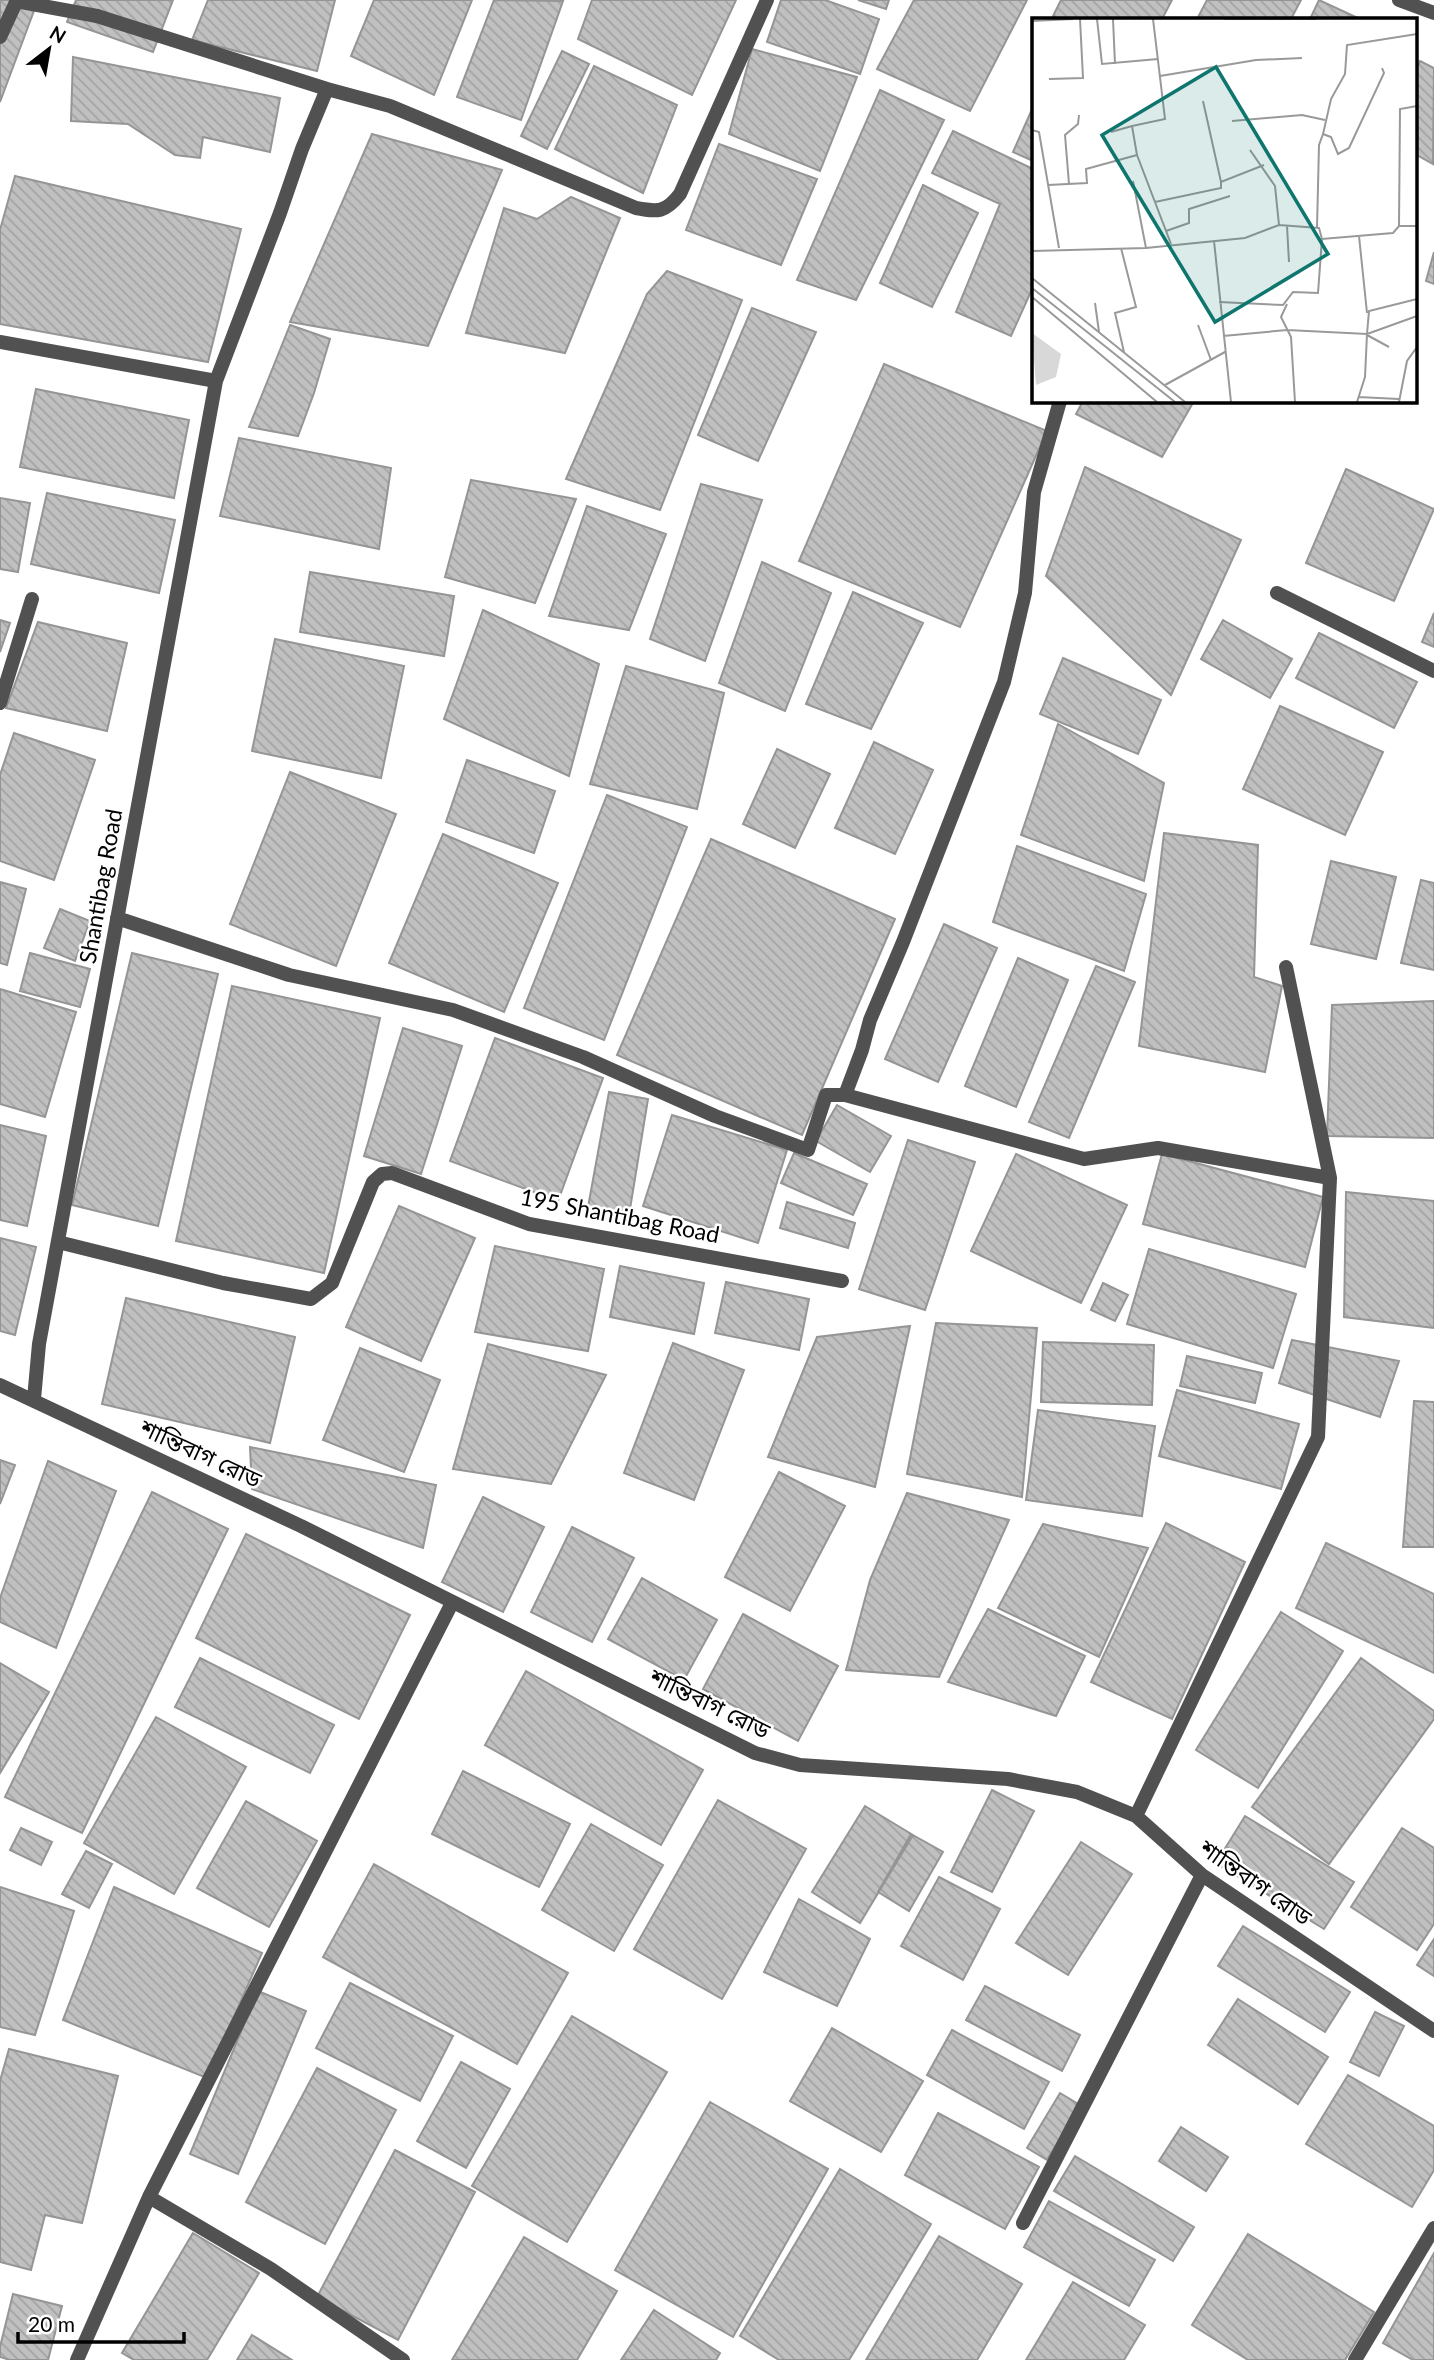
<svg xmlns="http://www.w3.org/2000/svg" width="1434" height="2360" viewBox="0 0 1434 2360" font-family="Lato,'Noto Sans Bengali',sans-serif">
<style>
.building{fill:url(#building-back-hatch);stroke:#959595;stroke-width:2}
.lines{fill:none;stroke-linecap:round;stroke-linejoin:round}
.lane{stroke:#515151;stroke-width:14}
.street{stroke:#515151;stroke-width:14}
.labels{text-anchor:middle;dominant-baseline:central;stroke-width:5;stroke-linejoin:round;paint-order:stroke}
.street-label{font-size:23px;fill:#000;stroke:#fff}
.inset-road{fill:none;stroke:#999;stroke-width:2}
.view{fill:#0f766e;fill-opacity:0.15;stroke:#0f766e;stroke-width:3.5}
.inset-edge{fill:none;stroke:#000;stroke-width:3.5}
</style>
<defs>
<pattern id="building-back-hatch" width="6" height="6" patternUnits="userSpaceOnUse" patternTransform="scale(1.75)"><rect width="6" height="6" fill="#c0c0c0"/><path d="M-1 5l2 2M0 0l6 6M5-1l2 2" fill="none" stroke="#a3a3a3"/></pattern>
</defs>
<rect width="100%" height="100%" fill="#fff"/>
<path class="building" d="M0 0H38L0 102Z
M76 0H173L153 52 67 22Z
M208 0H335L317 71 192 40Z
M374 0H472L434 95 351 56Z
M494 0 563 1 521 120 457 97Z
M592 0H736L692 95 578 39Z
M781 0H825L879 19 860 74 767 42Z
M858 0H889L886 9Z
M914 0H1027L970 111 877 69Z
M1061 0H1172L1162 19H1059L1053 16Z
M1207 0H1301L1291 19H1197Z
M1319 0 1360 19H1310Z
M752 49 857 77 820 171 729 134Z
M562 51 589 64 547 149 521 136Z
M73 57 280 98 270 152 203 137 200 158 175 155 128 124 71 121Z
M1420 61 1434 68 1433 164 1415 154V71Z
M594 66 677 105 643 193 555 149Z
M880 90 944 120 856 300 797 280Z
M1033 107V161L1013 152Z
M953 131 1033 169V287L1011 336 956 312 1000 204 932 173Z
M372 134 502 170 428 346 290 322Z
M719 144 817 179 781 265 686 230Z
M15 176 241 229 208 362 0 324V230Z
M923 185 978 213 932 307 880 283Z
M571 197 620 218 565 353 466 333 504 208 537 219Z
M1434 252V284L1426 281Z
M667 271 742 300 660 510 566 479 647 294Z
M752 308 816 332 758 461 698 435Z
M290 325 330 339 314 393 298 436 249 427Z
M884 364 1047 431 960 627 799 561Z
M36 389 189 420 174 498 20 467Z
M1083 401H1194L1162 457 1076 414Z
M239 438 391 468 379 549 220 516Z
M1085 467 1241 540 1171 695 1046 576Z
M1346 469 1434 509 1394 601 1306 563Z
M471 480 576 499 535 603 445 577Z
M701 484 762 500 705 661 650 639Z
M47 493 175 520 159 593 31 564Z
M0 498 30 503 18 572 0 569Z
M587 506 666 534 629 630 549 616Z
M762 562 831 593 785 711 719 683Z
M310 572 454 596 444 656 300 632Z
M853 592 923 623 871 729 806 704Z
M483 610 599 664 569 776 444 719Z
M1434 613V647L1422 642Z
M0 620 10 623 0 652Z
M1223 620 1292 659 1270 698 1201 659Z
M38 622 127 643 107 731 6 708Z
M1319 633 1417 682 1394 728 1296 678Z
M275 639 404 666 381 778 252 751Z
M1063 658 1161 700 1138 754 1040 714Z
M626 666 724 693 697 809 590 784Z
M1280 706 1383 752 1345 835 1243 789Z
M1058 724 1164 783 1144 881 1021 835Z
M14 733 95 760 54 880 0 861V775Z
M874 742 933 770 895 854 835 828Z
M777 749 830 774 795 848 743 824Z
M467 760 555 791 534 853 446 822Z
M290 772 396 814 336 966 230 924Z
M607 795 687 827 604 1040 524 1008Z
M1164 833 1258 845 1254 977 1282 986 1265 1072 1139 1046Z
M443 834 558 883 504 1012 389 963Z
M711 839 895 919 802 1135 617 1055Z
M1017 846 1146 894 1124 971 993 922Z
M1331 861 1396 877 1376 959 1311 944Z
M1421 880 1434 883V970L1401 963Z
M0 882 26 889 7 965 0 963Z
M60 909 90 921 75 961 44 948Z
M944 924 997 948 938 1082 885 1059Z
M30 953 90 969 80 1007 20 991Z
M132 953 218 974 158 1226 72 1205Z
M1018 958 1068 980 1016 1107 965 1086Z
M1096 966 1135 982 1069 1138 1029 1122Z
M232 986 380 1018 324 1273 176 1241Z
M0 989 76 1012 45 1117 0 1104Z
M1434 1001V1138L1327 1136 1332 1005Z
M403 1028 462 1046 421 1174 364 1156Z
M495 1038 603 1078 558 1201 450 1161Z
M609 1092 648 1099 629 1215 588 1207Z
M837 1105 891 1136 870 1172 816 1141Z
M672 1115 787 1150 758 1243 643 1206Z
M0 1125 46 1136 27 1226 0 1220Z
M908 1140 975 1162 925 1310 859 1289Z
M794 1153 867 1184 853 1215 781 1183Z
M1016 1154 1127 1205 1081 1303 971 1251Z
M1162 1154 1323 1197 1305 1267 1143 1224Z
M1346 1192 1434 1201V1328L1344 1317Z
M787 1202 855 1223 848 1248 780 1228Z
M399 1206 475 1238 421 1361 346 1327Z
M0 1238 36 1247 15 1335 0 1331Z
M495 1246 604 1269 588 1351 475 1332Z
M1149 1249 1296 1294 1273 1368 1127 1324Z
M620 1266 704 1283 694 1334 610 1317Z
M726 1282 809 1299 799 1350 715 1333Z
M1103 1283 1128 1295 1115 1321 1091 1310Z
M126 1298 295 1337 270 1443 102 1404Z
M936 1323 1037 1328 1022 1497 907 1474Z
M910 1326 875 1487 768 1457 817 1337Z
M1292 1340 1399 1361 1380 1417 1279 1383Z
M1043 1342 1154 1345 1152 1405 1041 1402Z
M673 1343 744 1370 694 1500 624 1473Z
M488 1344 606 1375 551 1484 453 1469Z
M360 1348 440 1380 404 1472 323 1440Z
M1187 1356 1262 1373 1255 1403 1180 1386Z
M1177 1390 1299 1424 1281 1489 1159 1456Z
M1414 1401 1434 1402V1547H1403Z
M1038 1410 1155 1426 1142 1516 1026 1500Z
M250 1447 436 1485 423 1548 252 1489Z
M0 1460 15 1465 0 1504Z
M48 1461 116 1491 56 1648 0 1622V1598Z
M779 1472 845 1506 790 1611 725 1577Z
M152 1492 228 1529 82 1833 5 1797Z
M907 1493 1009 1520 939 1677 846 1670 870 1580Z
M483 1497 544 1527 503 1612 442 1582Z
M1166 1523 1245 1562 1172 1719 1091 1682Z
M1043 1524 1148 1548 1099 1657 998 1608Z
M572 1527 634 1558 592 1642 531 1612Z
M246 1534 410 1615 359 1719 196 1638Z
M1326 1543 1434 1594V1673L1296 1608Z
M642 1578 717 1620 684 1680 608 1639Z
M988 1609 1085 1656 1056 1716 948 1682Z
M1281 1612 1343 1651 1258 1788 1196 1750Z
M743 1614 838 1666 798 1741 703 1689Z
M200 1658 334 1725 310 1773 175 1707Z
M1361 1658 1434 1711V1719L1329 1864 1252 1807Z
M0 1663 49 1692 0 1773Z
M526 1671 703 1770 661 1845 485 1745Z
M156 1717 246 1767 174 1894 84 1843Z
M463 1771 570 1824 539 1887 432 1834Z
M992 1790 1034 1811 992 1892 951 1872Z
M718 1800 806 1849 722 1999 634 1949Z
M246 1801 317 1841 269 1927 197 1888Z
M865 1806 913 1835 860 1923 812 1892Z
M1245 1816 1354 1882 1324 1929 1216 1863Z
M591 1824 663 1865 614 1951 542 1910Z
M21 1828 52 1842 41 1865 10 1850Z
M1402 1828 1434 1848V1924L1417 1950 1351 1907Z
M911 1834 943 1852 909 1911 878 1892Z
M1081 1842 1132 1874 1068 1975 1016 1943Z
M86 1851 112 1864 89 1908 62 1894Z
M374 1864 568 1973 517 2064 323 1957Z
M939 1877 1000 1909 963 1980 901 1946Z
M0 1887 74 1911 35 2035 0 2027Z
M114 1887 262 1953 207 2078 63 2020Z
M799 1899 870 1939 837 2006 764 1972Z
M1243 1926 1350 1992 1325 2032 1218 1966Z
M1434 1939V1976L1417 1965Z
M350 1983 453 2036 420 2101 316 2048Z
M985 1986 1080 2035 1062 2071 966 2020Z
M258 1991 306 2011 238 2174 190 2154Z
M1238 1999 1328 2057 1298 2104 1208 2045Z
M1375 2012 1404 2026 1379 2076 1350 2062Z
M572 2016 667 2072 567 2242 472 2186Z
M832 2028 923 2081 881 2152 790 2101Z
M952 2030 1049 2082 1024 2129 927 2075Z
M9 2049 118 2076 82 2223 45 2215 31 2270 0 2262V2081Z
M461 2062 510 2089 466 2168 417 2141Z
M317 2068 396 2110 325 2244 246 2202Z
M1348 2075 1434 2126V2170L1412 2207 1306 2144Z
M1060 2093 1080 2105 1047 2160 1027 2148Z
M710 2102 828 2169 733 2337 615 2270Z
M938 2113 1039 2167 1005 2229 905 2175Z
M1181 2127 1228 2157 1206 2191 1159 2161Z
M395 2150 475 2192 398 2340 317 2297Z
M1075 2156 1194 2227 1173 2261 1054 2191Z
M840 2169 931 2224 849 2360H779L740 2336Z
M1049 2201 1155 2260 1129 2306 1024 2247Z
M193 2233 259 2273 207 2360H134L122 2353Z
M1248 2234 1374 2312 1345 2360H1248L1192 2325Z
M939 2236 1022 2284 977 2360H866Z
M524 2237 617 2291 577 2360H452Z
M1434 2253V2360H1413L1383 2343Z
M1073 2282 1145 2325 1124 2360H1026Z
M13 2294 62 2306 48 2360H10L0 2357V2347Z
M654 2310 720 2353 716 2360H621Z
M252 2335 292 2360H237Z"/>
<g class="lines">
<path class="lane" d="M16 1 97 16
M0 37 17 0"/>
<path class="street" d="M1399 0 1434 13
M97 16 327 89
M0 342 216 381 280 213 302 149 327 89 390 106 636 208C658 212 665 213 680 194L767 0
M1060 401 1034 492 1025 593 1004 682 903 942 870 1020 862 1050 845 1095 1084 1159 1158 1148 1330 1178
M1277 593 1434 671
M0 703 32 599
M117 918 289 975 453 1010 583 1057 715 1116 808 1150 826 1095H845
M58 1242 223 1283 311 1299 332 1283 373 1182 382 1174 392 1173 529 1224 842 1281
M0 1385 301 1526 755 1753 800 1765 1008 1779 1077 1792 1136 1816 1202 1875 1434 2031
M34 1399 39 1344 216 381
M1136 1816 1318 1437 1330 1178 1286 967
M149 2197 271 2269 403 2360
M1023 2223 1202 1875
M77 2360 149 2197 452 1603
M1355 2360 1434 2228"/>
</g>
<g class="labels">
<g class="street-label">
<text transform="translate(100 886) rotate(-80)">Shantibag Road</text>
<text transform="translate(620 1215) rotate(11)">195 Shantibag Road</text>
<text transform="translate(201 1453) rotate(25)">শান্তিবাগ রোড</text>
<text transform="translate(710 1703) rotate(26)">শান্তিবাগ রোড</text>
<text transform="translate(1256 1882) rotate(35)">শান্তিবাগ রোড</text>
</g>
</g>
<g transform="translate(1032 18)">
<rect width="385" height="385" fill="#fff"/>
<path d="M0 315 29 336 24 359 4 367Z" fill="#d8d8d8"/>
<path class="inset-road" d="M65 1 70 46 126 41M81 1 83 46M192 1H284M0 3 41 1M350 50 352 55 317 130 306 136 299 119 291 116 299 81 313 56 315 27 385 16M128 58 224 42 270 40M17 61 51 60 48 1M171 83 189 164 232 147M200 103 270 97 293 102M0 112 7 114 27 230M79 114 100 108M218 132 243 168 247 207M105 137 139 226M101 163 114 230M37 166 33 117 46 106 47 97M16 167 55 165 54 151 105 137 100 108 133 101 121 1M123 184 189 170V164M255 208 257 244M367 208 368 91 385 88M285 210 287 127 291 116M134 213 157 205V191L198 178M327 218 335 295M182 223 199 384M89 230 104 289 83 295 92 334M0 233 114 230 213 220 247 207 287 210 290 221 361 215 367 208H385M0 260 153 384M0 270 143 384M0 279 125 384M187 284 251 287 261 274 286 275 290 221M63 285 67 314M255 286 249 299 259 319 263 384M166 307 179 342M335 317 357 329M191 318 255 312 335 316 337 293 385 281M133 367 193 334M326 379 367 381M325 384 333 359 335 316 385 298M367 384 375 343 385 329"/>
<path class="view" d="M184 49 296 236 183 304 70 117Z"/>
<rect width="385" height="385" class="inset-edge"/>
</g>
<g transform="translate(49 49) rotate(31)" stroke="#ffffff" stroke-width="5" paint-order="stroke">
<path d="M0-5L12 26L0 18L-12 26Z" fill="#000000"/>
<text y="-10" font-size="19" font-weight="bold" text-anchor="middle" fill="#000000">N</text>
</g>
<path d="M18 2332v10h166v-10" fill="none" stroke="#000000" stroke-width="3.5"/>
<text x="28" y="2332" font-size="21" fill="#000000" stroke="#ffffff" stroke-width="5" paint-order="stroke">20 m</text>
</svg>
